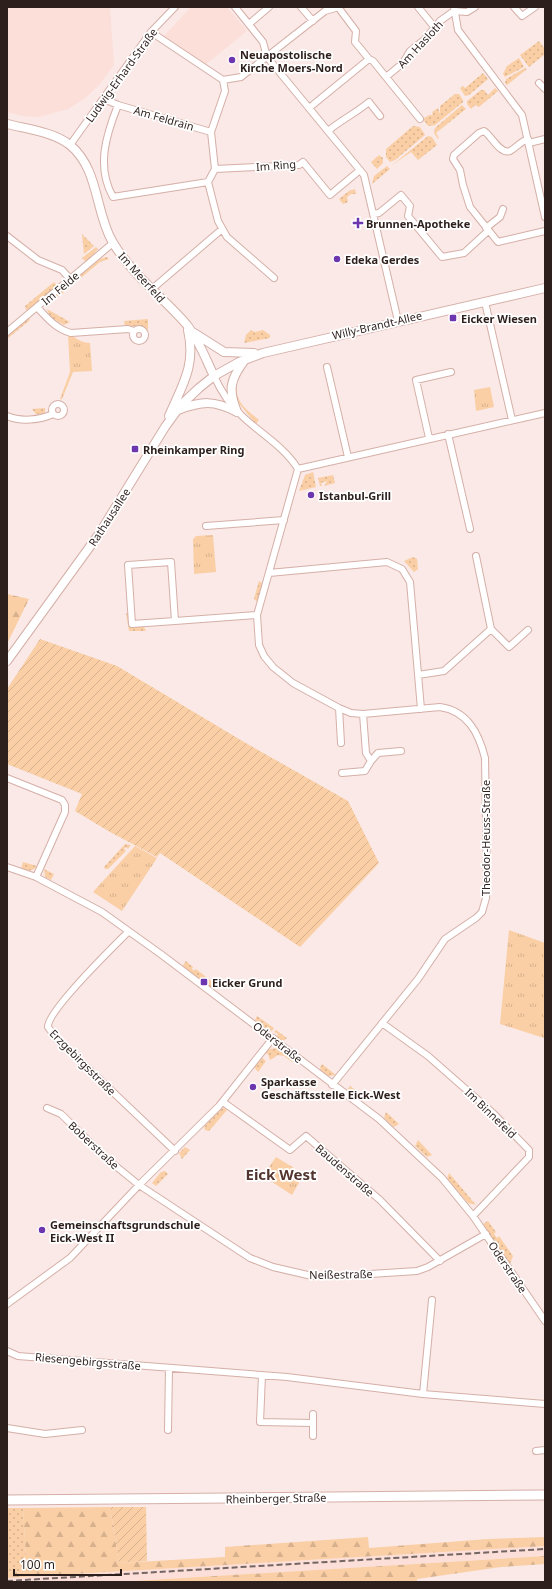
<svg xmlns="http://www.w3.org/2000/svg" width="552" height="1589" viewBox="0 0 552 1589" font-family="'Noto Sans',sans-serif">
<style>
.built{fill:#fcdfd9}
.grass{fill:url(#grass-dots)}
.forest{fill:url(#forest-firs)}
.park{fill:url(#park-tufts)}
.garden{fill:url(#garden-furrows)}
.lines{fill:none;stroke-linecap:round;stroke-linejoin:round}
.minor-casing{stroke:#d5afa8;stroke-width:8}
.tertiary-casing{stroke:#d5afa8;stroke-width:10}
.secondary-casing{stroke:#d5afa8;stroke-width:11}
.minor{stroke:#fff;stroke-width:6}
.tertiary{stroke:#fff;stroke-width:8}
.secondary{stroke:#fff;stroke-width:9}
.rail{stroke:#746562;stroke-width:2;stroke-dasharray:6 3;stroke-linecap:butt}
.poi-dot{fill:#6c37ae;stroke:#fff;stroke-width:1.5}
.labels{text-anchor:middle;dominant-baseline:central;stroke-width:3.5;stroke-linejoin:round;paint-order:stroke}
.street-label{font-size:11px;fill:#2d1f1c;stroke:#fff}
.poi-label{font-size:11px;font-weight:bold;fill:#2d1f1c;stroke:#fff;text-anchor:start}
.district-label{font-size:15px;font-weight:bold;fill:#53352f;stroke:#fff}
</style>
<defs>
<pattern id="grass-dots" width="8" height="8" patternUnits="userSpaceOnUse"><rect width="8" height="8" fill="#facfa5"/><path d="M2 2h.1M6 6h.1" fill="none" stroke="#d7b18d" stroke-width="1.8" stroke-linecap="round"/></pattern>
<pattern id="forest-firs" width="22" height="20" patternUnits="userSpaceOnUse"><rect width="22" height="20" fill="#facfa5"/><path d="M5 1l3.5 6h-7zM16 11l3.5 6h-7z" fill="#d7b18d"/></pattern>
<pattern id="park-tufts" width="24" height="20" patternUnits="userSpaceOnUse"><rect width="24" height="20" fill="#facfa5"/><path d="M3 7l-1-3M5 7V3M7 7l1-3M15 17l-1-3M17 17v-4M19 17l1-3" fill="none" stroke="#d7b18d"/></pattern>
<pattern id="garden-furrows" width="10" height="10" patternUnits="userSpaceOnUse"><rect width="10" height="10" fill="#facfa5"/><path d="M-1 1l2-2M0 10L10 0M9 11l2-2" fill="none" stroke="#d7b18d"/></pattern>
</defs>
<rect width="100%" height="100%" fill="#fae9e6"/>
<path class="built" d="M7 7H110L114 65 99 85 84 99 68 109 39 117 22 116 7 112Z
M191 7H227L247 31 205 65 163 37Z
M545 1546V1556L118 1582H7V1578Z"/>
<path class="grass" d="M539 41 545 49V54L529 67 520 55Z
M519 58 524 67 505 77 503 74 507 66Z
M525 68 527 69 507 85 505 83 506 79Z
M483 73 488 79 469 95 465 96 460 88 463 86 465 88Z
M495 88 498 91 479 107 475 105 471 109 467 104V101L481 90H484L488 95Z
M455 94H459L463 100V102L435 125 428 126 423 119 429 115H433L432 112 438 108 440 114V106Z
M462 105 466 109 436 133 439 138 438 139 434 133 435 128Z
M413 126 420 127 425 135 395 160 390 162 386 157V149Z
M428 136 432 137 437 145 418 160 411 152 391 166Z
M379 155 383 158V163L377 169 371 162Z
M387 166 390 169 372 184 374 176Z
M355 189 356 194H351L347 197 348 202 343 204 339 199 349 191Z
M82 234 94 246 84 254Z
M96 247 98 249 86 262 82 258Z
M107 257 109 259 100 262 53 301 51 300 100 259Z
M54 282 57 286 28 310H26L25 306Z
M47 309 70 322 64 325C57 321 49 318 47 309Z
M29 318 30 320 7 339V336Z
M148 319V330L142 326H125L124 321Z
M251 330 255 332 263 330 270 335V338L244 343 246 335Z
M234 384 237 386C235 403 247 410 259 420L256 424 236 400Z
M45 408V414H36L32 409Z
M313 472 316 487 299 491 305 475Z
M333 475 335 483 324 486 327 481 321 483 322 486H320L318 478Z
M413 557 417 559 418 569 414 572 404 561Z
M259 581 264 585 259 603 254 599Z
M126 613 131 615 134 622 143 625 146 631H129Z
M125 844 131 845 128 849 126 847 124 849 126 851 108 869H105L104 867Z
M23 862 37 866C33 872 27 871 21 869Z
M44 869 54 874 51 880 45 877Z
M186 961 193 967 192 969 194 971 196 969 218 986 213 990 184 968 183 965Z
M257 1016 274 1028 272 1031 267 1028 265 1029 255 1020Z
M276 1030 287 1038 282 1042 276 1037 278 1034 274 1032Z
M277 1048 293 1060 292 1062 284 1056 278 1055 270 1060 268 1054 264 1053 270 1049Z
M261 1057 266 1061 258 1072 254 1067Z
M322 1064 336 1075 328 1076 321 1071 320 1068Z
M350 1086 366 1097 364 1100 361 1101 347 1090Z
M224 1108 227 1110 209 1131 205 1130 204 1127 220 1109Z
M386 1112 399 1124 394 1127 384 1118Z
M418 1140 432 1155 427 1157 415 1146Z
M185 1147 190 1150 182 1159 179 1153Z
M165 1171 168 1174 156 1186 152 1183 161 1172Z
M449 1173 476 1205 468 1203 447 1179Z
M488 1221 496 1232 494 1234 497 1238 499 1236 513 1256 510 1264 483 1224Z
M7 1508H23L27 1572 7 1573Z"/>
<path class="forest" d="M7 594 29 599 7 644Z
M110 1507 119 1563 225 1557V1547L368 1537 369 1548 488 1539 545 1537V1546L7 1578V1573L27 1572 23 1508Z
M545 1556V1564L501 1567 417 1579V1582H118Z"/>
<path class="park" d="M68 335C77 337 80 343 90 343L92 371 73 372 62 399H60L70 372Z
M490 387 494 407 476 411 474 390Z
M213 535 216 572 194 574 193 539 196 536Z
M135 846 157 858 122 911 93 892Z
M509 930 545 943 544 1038 500 1024Z
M276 1157 294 1168 299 1183 292 1195 263 1176Z"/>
<path class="garden" d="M40 639 117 666 244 742 348 801 379 863 300 947 160 853 157 857 110 832 75 811 82 794 7 764V689Z
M110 1507H146L147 1561 119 1563Z"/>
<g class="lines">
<defs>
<path id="minor" d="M235 7 263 42 267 57 364 175 398 321
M301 7 313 21
M338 7 356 31 355 42 369 59 373 61 420 119
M418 7 435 28
M454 7 458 30 522 115 545 217
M514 7 522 16 535 7
M249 24 269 7
M151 32 223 80
M386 77 403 63 410 51 425 39 440 21 454 11 467 12 475 7
M539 83 545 89
M104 99 118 105 211 132
M118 105C106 135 96 167 113 197L208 182
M309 108 369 59
M328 131C341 120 356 113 369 102L380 116
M528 139C520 142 517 147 510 151 500 155 491 135 484 131L479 133 454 155 453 159 460 170 463 185 470 207 498 242 545 231
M529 143 545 139
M70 145 151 32 175 7
M215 169 299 165 303 162 330 195 360 170
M374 214 379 213 401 195 410 206 408 216 442 257 464 253 488 231
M486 228 500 217 503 209
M7 236 38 260 62 270 70 279
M274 278 227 237 218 221 208 182 215 169 211 132 225 91 223 80 241 77 325 11 339 7
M152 289 221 230
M485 302 512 420
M37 307C47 318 56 329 71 333L128 329 134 331
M133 335a6 6 0 1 1 12 0a6 6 0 1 1-12 0Z
M7 332 113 243
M327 367 348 457
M214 376C221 391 228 403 240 414 259 433 284 446 298 469L257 615 259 645 264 656 273 667 293 683 339 708 351 713 363 714 440 707C468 711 479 734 485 758L487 885 486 898 482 912 476 918 445 939 418 979 332 1085
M52 410a6 6 0 1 1 12 0a6 6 0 1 1-12 0Z
M7 416C21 422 40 420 53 414
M448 434 470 529
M429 438 416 380 451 372
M298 469 545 413
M206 526 284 520
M269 573 387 562 402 569 410 582 421 709
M175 621 132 624 128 565 171 562 175 621 257 615
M491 629 509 647 528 630
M418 675 444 671 491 629 476 556
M339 708 341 743
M371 761 378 753 401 751
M342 773 365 771 371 761 366 753 363 714
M7 778 62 800 65 805V812L36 877
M7 867 36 877 102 912 162 955 379 1119 442 1178 473 1216 545 1321
M128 932C115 945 47 1011 48 1027L56 1038 175 1151
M382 1023 428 1056 494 1114 529 1150V1157L473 1216
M223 1102 290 1150 306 1136 380 1200 440 1261
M47 1108 61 1114 107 1159 139 1185 250 1258 273 1267 312 1276H339L417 1271 428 1267 486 1234
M7 1304 70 1258 139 1185 219 1106 273 1038
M7 1351 18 1356 287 1377 423 1394 545 1404
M262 1375 260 1422 313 1423
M423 1394 432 1300
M313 1414V1436
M7 1428 45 1434 82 1430
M168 1430 169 1368
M536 1451 545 1450"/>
<path id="tertiary" d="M7 124C27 129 54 132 70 145 99 169 95 211 112 241 131 274 163 297 187 325 199 340 206 360 214 376
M194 333 224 352 254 353
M178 410C202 401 214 400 237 412
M237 412C228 390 230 380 244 361
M169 416C183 384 196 365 188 330
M7 661 99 534 165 427 181 405 199 388 214 376 239 362 263 353 545 288"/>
<path id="secondary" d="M7 1500 545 1495"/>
</defs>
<use href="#minor" class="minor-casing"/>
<use href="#tertiary" class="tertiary-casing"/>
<use href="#secondary" class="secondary-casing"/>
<use href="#minor" class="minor"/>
<use href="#tertiary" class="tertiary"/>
<use href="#secondary" class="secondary"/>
<path class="rail" d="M7 1581 545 1549"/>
</g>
<g class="poi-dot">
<circle cx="232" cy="60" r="4"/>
<path d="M356 217h4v4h4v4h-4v4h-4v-4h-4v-4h4z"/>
<circle cx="337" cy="259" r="4"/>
<rect x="449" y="314" width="8" height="8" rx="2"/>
<rect x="131" y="445" width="8" height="8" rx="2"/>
<circle cx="311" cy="495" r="4"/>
<rect x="200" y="978" width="8" height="8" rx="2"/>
<circle cx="253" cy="1087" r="4"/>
<circle cx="42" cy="1230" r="4"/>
</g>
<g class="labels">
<g class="street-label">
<text transform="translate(420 44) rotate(-47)">Am Hasloth</text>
<text transform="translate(121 75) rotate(-54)">Ludwig-Erhard-Straße</text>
<text transform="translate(164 118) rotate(16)">Am Feldrain</text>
<text transform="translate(276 165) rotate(-4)">Im Ring</text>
<text transform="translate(142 277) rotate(48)">Im Meerfeld</text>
<text transform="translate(60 288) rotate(-40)">Im Felde</text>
<text transform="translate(377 325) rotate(-13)">Willy-Brandt-Allee</text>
<text transform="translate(109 517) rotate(-57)">Rathausallee</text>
<text transform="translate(485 838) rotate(-90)">Theodor-Heuss-Straße</text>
<text transform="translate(278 1042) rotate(38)">Oderstraße</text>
<text transform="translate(83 1062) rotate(45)">Erzgebirgsstraße</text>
<text transform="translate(491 1113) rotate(44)">Im Binnefeld</text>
<text transform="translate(94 1145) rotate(43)">Boberstraße</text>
<text transform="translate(345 1170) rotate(41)">Baudenstraße</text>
<text transform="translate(508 1267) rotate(56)">Oderstraße</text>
<text transform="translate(341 1274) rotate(-1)">Neißestraße</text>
<text transform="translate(88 1361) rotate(5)">Riesengebirgsstraße</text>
<text transform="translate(276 1498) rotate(-1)">Rheinberger Straße</text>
</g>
<g class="poi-label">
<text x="240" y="54">Neuapostolische<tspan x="240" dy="13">Kirche Moers-Nord</tspan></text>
<text x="366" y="223">Brunnen-Apotheke</text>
<text x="345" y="259">Edeka Gerdes</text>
<text x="461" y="318">Eicker Wiesen</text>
<text x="143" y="449">Rheinkamper Ring</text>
<text x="319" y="495">Istanbul-Grill</text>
<text x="212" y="982">Eicker Grund</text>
<text x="261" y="1081">Sparkasse<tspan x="261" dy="13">Geschäftsstelle Eick-West</tspan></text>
<text x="50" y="1224">Gemeinschaftsgrundschule<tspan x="50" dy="13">Eick-West II</tspan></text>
</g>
<g class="district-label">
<text x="281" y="1174">Eick West</text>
</g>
</g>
<rect width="552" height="1589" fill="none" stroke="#2d1f1c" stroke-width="16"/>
<path d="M14 1569v6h107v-6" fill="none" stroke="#2d1f1c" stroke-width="2"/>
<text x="20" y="1569" font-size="12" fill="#2d1f1c" stroke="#ffffff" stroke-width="3" paint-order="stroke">100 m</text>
</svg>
